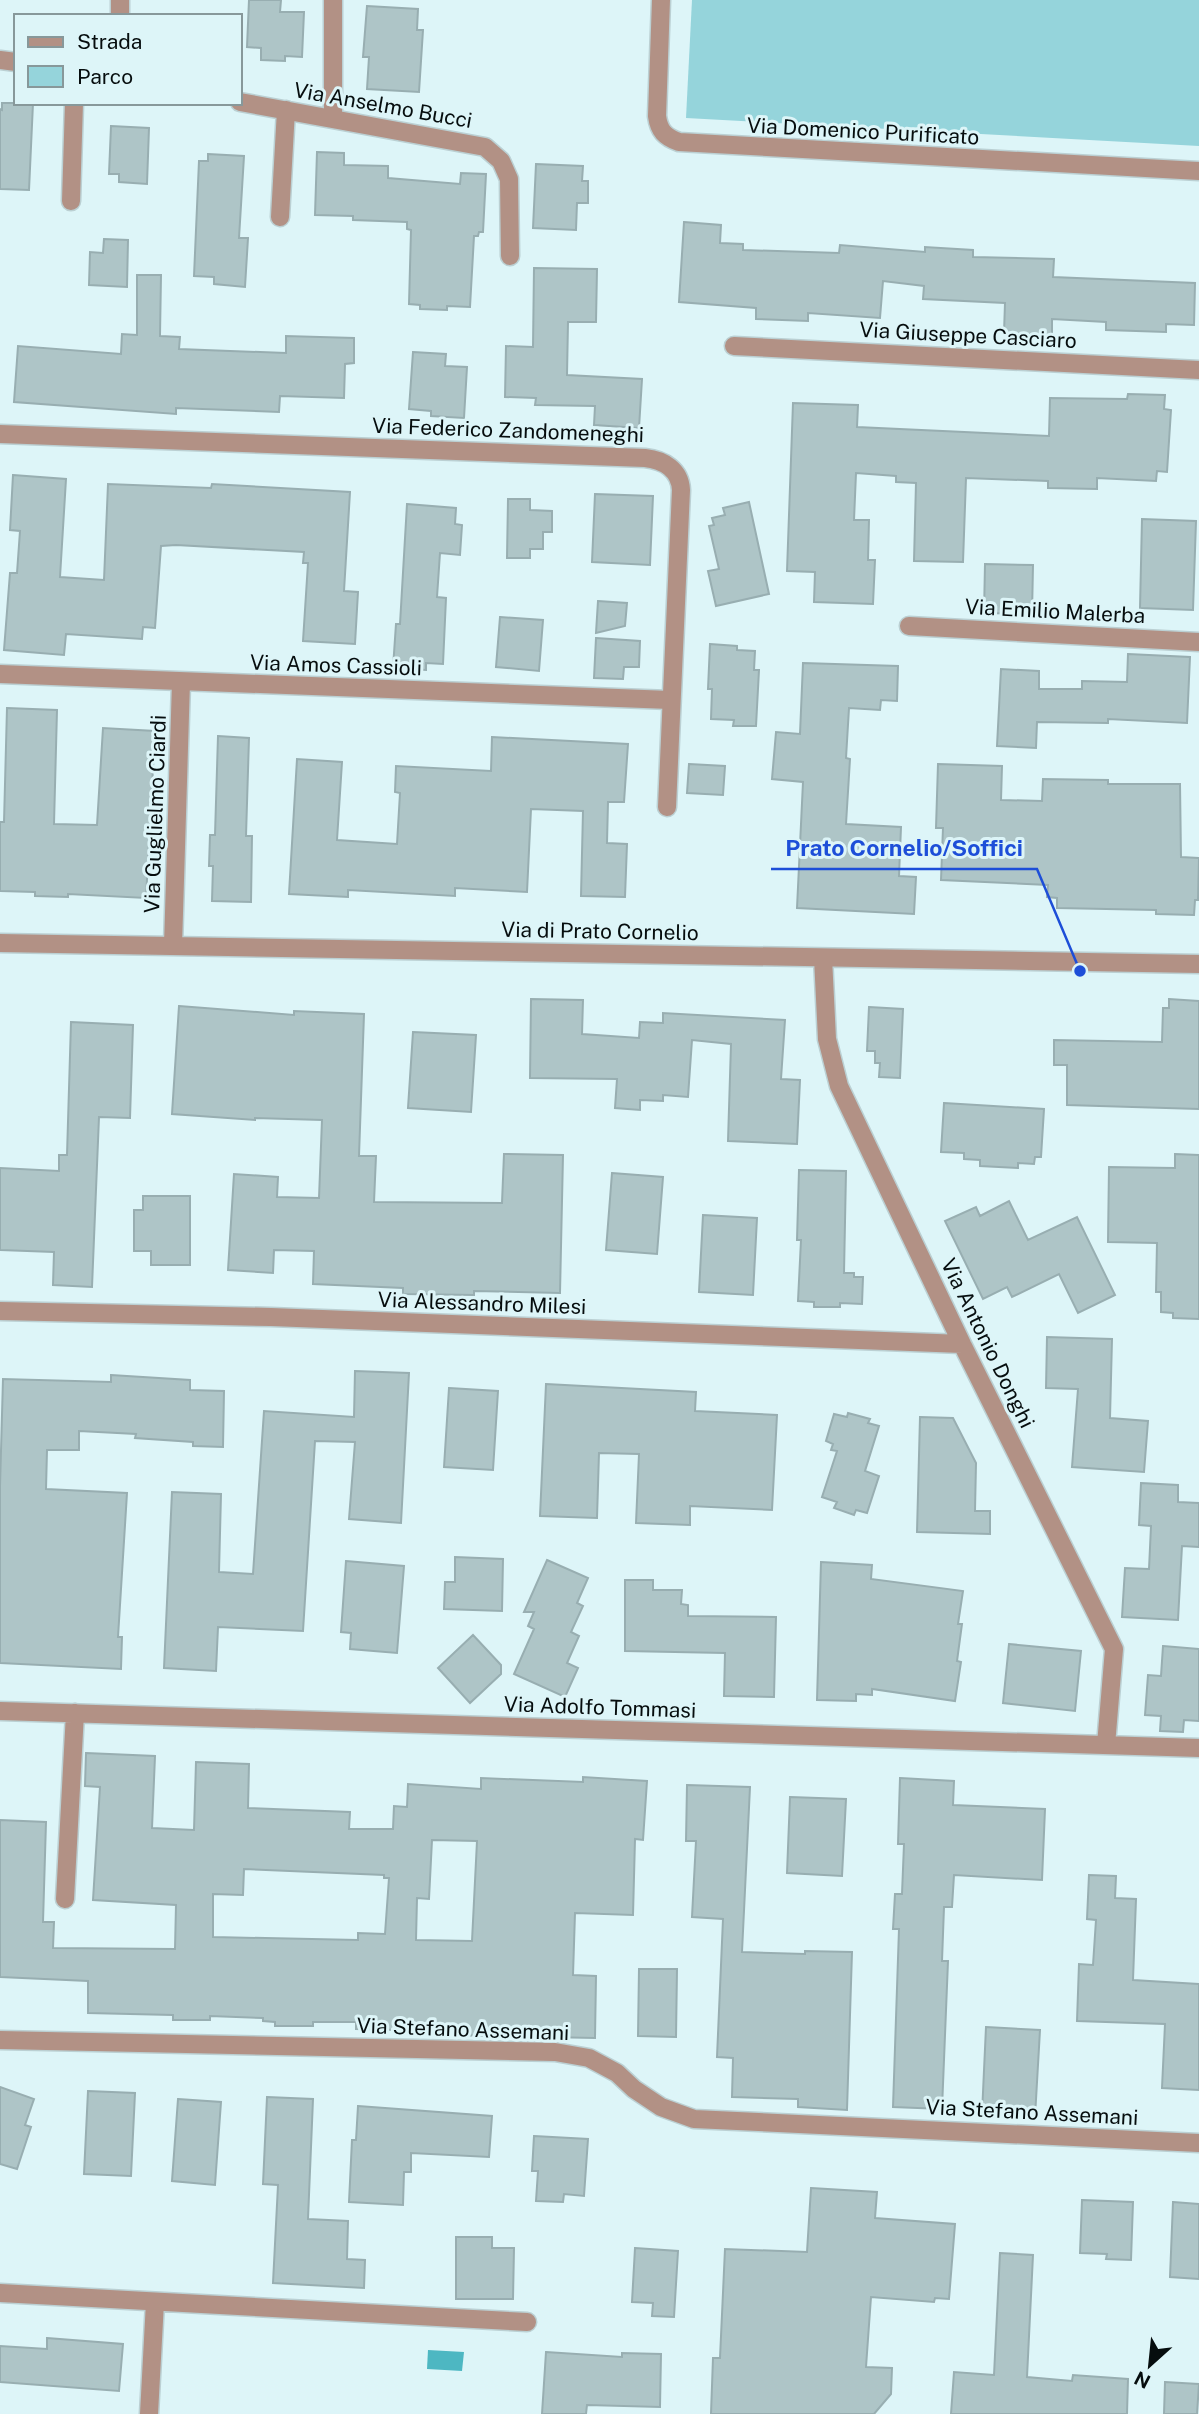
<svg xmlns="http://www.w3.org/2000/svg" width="1199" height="2414" viewBox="0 0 1199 2414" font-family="'Public Sans',sans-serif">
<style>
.green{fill:#95d4db}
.water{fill:#4db7c2}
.building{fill:#aec5c7;stroke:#98aeb1;stroke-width:2;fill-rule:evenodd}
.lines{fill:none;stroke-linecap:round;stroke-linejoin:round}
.minor-casing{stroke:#bbd0d3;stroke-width:21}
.minor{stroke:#b29185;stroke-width:18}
.labels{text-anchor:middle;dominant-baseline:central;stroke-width:6;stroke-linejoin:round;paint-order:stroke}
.street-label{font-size:21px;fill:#060d0e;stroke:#ddf5f8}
.leader{fill:none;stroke:#1d4ed8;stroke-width:2.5}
.callout-dot{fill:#1d4ed8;stroke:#ddf5f8;stroke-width:2.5}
.callout-label{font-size:23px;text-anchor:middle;font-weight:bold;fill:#1d4ed8;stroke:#ddf5f8;stroke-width:6;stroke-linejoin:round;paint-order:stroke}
</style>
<rect width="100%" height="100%" fill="#ddf5f8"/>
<path class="green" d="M692 0H1199V146L686 118Z"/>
<path class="water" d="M428 2350 464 2352 462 2371 427 2369Z"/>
<path class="building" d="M249 0H281L280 12H304L302 57 285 56V61L261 60V48L247 47Z
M367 6 418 9 417 30H423L419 92 367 89 369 57H363Z
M2 103H33L29 190 0 189V109L2 110Z
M111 126 149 128 147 184 119 182V174H109Z
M317 152 344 153V165L388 166V178L460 184 461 173 486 174 483 232H479L478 236H474L470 307 447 306V310L420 309V305L409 304 411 230 407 229V222L353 220V216L315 215Z
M208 154 244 156 239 238H248L245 287 214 284V277L194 276 199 161H208Z
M536 164 583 166 582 181H588V203H577L576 230 533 228Z
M684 222 721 225 720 243 743 244V250L839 253 840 245 925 252V247L973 250V257L1054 259 1053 277 1195 283 1194 325 1166 324V332L1106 330V322L1052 319V335L1004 333 1005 303 923 299 924 286 883 281 880 318 808 313V321L756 319V308L679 302Z
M104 239 128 240 127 287 89 285 90 252 103 253Z
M534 268 597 269 596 322H568L567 375 642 379 639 428 594 425 595 406 535 405 536 398 505 397 506 346 533 347Z
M137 275H161L160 336 180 337 179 349 286 353V336L354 338V363L345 364 344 398 280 396 279 412 176 408V414L14 402 18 346 121 354 122 334 137 335Z
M413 352 446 354 445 366 467 367 464 418 431 416V411L409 409Z
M1128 394 1165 395 1164 409 1171 410 1167 472 1157 471 1156 481 1097 478V489L1048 488V481L966 478 963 562 914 561 916 483 896 482V476L856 473 854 520H869L868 560H875L873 604 814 602 815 572 787 571 793 403 858 405 857 427 1049 436 1050 398 1127 399Z
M13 475 66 479 60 577 104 580 108 484 211 488 212 484 350 492 344 591 358 592 355 644 303 641 308 563H303L304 552 176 545 161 546 155 628 143 627 142 639 66 634 64 655 4 650 10 573H17L20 531 10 530Z
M595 494 653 496 650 565 592 562Z
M508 499H530V510L552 511V532H543V549H530V558H507Z
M749 502 769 594 716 606 708 571 719 569 709 526 714 525 712 518 725 515 723 508Z
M407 504 456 508 455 524 462 525 460 555 440 553 437 597 446 598 443 664 426 663V670L393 668 396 624H400Z
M1142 519 1196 521 1193 610 1140 608Z
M985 564 1033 565 1032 614 984 613Z
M598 601 627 603 625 626 596 633Z
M500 617 543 620 539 671 496 667Z
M596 638 640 641 639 667H624L623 679 594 678Z
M710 644 737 646V650L755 651 754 670H759L756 726H733L734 720 711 719 712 689H708Z
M1128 654 1190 657 1187 723 1108 719V723L1037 722 1036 748 997 746 1001 669 1039 671V689H1082V681L1127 682Z
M803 663 898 666 897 701 881 700 880 710 849 708 846 758 850 759 846 824 901 827 899 876 916 877 914 914 797 908 803 782 772 779 776 732 800 734Z
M7 708 57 710 54 824 97 825 103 728 155 731 146 898 68 894V897L35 896V892L0 891V822H4Z
M218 736 249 738 246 836H252L251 902 212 901 213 866H209L210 835H215Z
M492 737 628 744 624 802H608L607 843 627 844 625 897 581 896 583 811 531 809 527 892 455 888V896L348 890V897L289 894 297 759 342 762 337 840 397 844 400 793 395 792 396 766 491 771Z
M689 764 725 766 723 795 687 793Z
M938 764 1002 766 1001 800 1042 801 1043 779 1108 780V784H1180L1181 857 1199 858 1198 900H1195L1194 915 1156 914V910L1057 908V898L1047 897 1048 885 941 880 943 828H936Z
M531 999 583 1000 582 1034 639 1038 640 1022 663 1023V1013L785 1020 781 1079 800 1080 797 1144 728 1141 731 1044 692 1040 688 1097 663 1095V1101L640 1100V1110L615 1108 617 1079 530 1078Z
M1169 999 1199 1001V1109L1067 1105V1065H1054V1040L1162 1042 1163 1008H1169Z
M179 1006 294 1015V1011L364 1014 359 1156H376L374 1202 502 1203 504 1154 563 1155 560 1293 474 1291V1295L403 1294V1288L313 1284 314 1251 274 1250 273 1273 228 1270 234 1174 278 1177 277 1197 319 1198 322 1120 255 1118V1120L172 1114Z
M869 1007 903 1009 900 1078 879 1077 880 1063H875V1051H867Z
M71 1022 133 1025 130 1118 99 1117 92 1287 53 1285 54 1252 0 1250V1168L59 1171V1155H67Z
M413 1032 476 1035 471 1112 408 1108Z
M944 1103 1044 1109 1041 1157H1035L1034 1164 1018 1163V1168L980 1166V1160L964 1159V1153L941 1152Z
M1175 1154 1199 1155V1319L1173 1318V1313L1161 1312V1292H1156L1157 1243 1108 1242 1109 1167 1175 1168Z
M799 1170 846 1171 844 1273H854V1277H863L862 1304 840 1303V1307H814V1302L798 1301 801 1240H797Z
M612 1173 663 1177 657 1254 606 1250Z
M143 1196H190V1265H151V1251H134V1210H143Z
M1009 1201 1028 1240 1077 1217 1115 1295 1078 1313 1059 1274 1012 1297 1007 1287 983 1299 945 1221 976 1207 980 1216Z
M703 1215 757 1218 753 1295 699 1292Z
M1047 1337 1112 1339 1110 1418 1148 1421 1144 1472 1072 1467 1078 1389 1046 1388Z
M355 1371 409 1373 401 1523 349 1519 355 1442 315 1441 303 1631 218 1627 216 1671 164 1668 172 1492 221 1494 219 1572 253 1574 264 1411 354 1417Z
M111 1375 190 1380V1390L224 1391 223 1447 193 1446V1442L135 1438 136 1434 79 1431V1450H47L46 1489 127 1493 118 1637H122L121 1669 0 1663V1486L3 1379 111 1382Z
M546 1384 696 1392 695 1411 777 1415 772 1510 690 1506V1525L636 1523 639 1454 599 1453 597 1518 540 1516Z
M449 1388 498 1391 493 1470 444 1467Z
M848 1413 870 1419 868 1423 879 1426 865 1471 879 1476 867 1513 856 1510 854 1515 834 1508 837 1502 822 1497 837 1451 831 1450 833 1444 826 1441 834 1414 847 1417Z
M920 1417 953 1418 976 1463 975 1511H990V1534L917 1532Z
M1141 1483 1178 1485V1502L1199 1503V1547L1182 1546 1178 1620 1122 1617 1125 1568 1149 1569 1151 1526 1139 1525Z
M455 1557 503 1559 502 1611 444 1609 445 1582H455Z
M547 1560 588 1578 577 1603 583 1606 571 1632 579 1636 567 1663 578 1668 565 1697 514 1674 534 1629 528 1626 534 1612H524Z
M346 1561 404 1566 397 1653 350 1649 351 1633 341 1632Z
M821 1562 872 1565 871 1579 963 1591 958 1624H962L957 1661 961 1662 955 1701 872 1689V1695L856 1694V1701L817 1700Z
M625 1580H653V1590H682L681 1604 688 1605V1616L776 1617 774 1697 724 1696 725 1653 625 1651Z
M473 1635 501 1665V1674L470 1703 438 1668Z
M1009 1644 1081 1651 1075 1711 1003 1703Z
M1163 1646 1199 1649V1721L1184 1720 1183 1732 1160 1731 1161 1716 1145 1715 1148 1675 1161 1676Z
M86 1753 155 1756 152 1828 194 1830 196 1762 249 1764 248 1808 350 1812 349 1829H393L394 1806 407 1807 408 1784 481 1789V1778L583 1782V1777L647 1781 643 1840 635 1839 633 1915 575 1913 573 1975 596 1976 595 2038 443 2035V2031L356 2029V2022H313V2026H275V2022L263 2021V2018L210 2016V2020H173V2015L88 2013V1981L0 1977V1820L46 1822 43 1922H54L53 1948 175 1949 176 1905 93 1900 100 1787 85 1786ZM432 1840 477 1841 472 1941 416 1940 417 1898 429 1899ZM244 1869 384 1875V1878H389L385 1934 358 1933V1940L213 1937V1894L243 1895Z
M900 1778 954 1781 953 1805 1045 1809 1042 1880 954 1875 952 1907H944L942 1961H948L942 2109 893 2107 899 1929H893L895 1894H902L904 1844H898Z
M687 1785 750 1787 742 1952 805 1954V1951L852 1952 847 2110 798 2107V2099L732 2097 733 2058 717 2057 723 1919 692 1917 696 1841H686Z
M790 1797 846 1799 842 1876 787 1873Z
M1089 1875 1116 1876 1115 1898 1136 1899 1133 1980 1199 1984V2090L1162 2088 1165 2024 1077 2021 1079 1964 1093 1965 1096 1920 1087 1919Z
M639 1969H677L676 2037 638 2036Z
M986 2027 1040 2030 1035 2117 982 2114Z
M0 2087 34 2099 25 2125 31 2127 17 2169 0 2164Z
M88 2091 135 2093 131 2176 84 2174Z
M267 2097 313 2099 308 2219 348 2221 347 2259 365 2260 364 2288 273 2283 278 2185 263 2184Z
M178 2099 221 2102 215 2185 172 2181Z
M358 2106 492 2116 489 2157 411 2153V2172H404L403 2205 349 2202 352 2140H356Z
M534 2136 588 2139 584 2196 564 2194 563 2202 536 2201 538 2171H532Z
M811 2188 877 2192 875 2218 955 2224 949 2299 935 2298 934 2302 871 2297 866 2367 892 2368 891 2394 874 2414H711L713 2358H720L725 2249 807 2252Z
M1082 2200 1133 2202 1131 2260 1106 2259 1107 2254 1080 2253Z
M1173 2202 1199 2204V2279L1170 2277Z
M456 2237H492V2248H514L513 2299H456Z
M635 2248 678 2251 674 2317 652 2316 653 2303 632 2302Z
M1000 2253 1033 2255 1027 2377 1072 2381 1073 2375 1128 2379 1127 2414H951L954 2372 994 2375Z
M47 2338 123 2344 119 2391 0 2382V2346L47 2349Z
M546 2352 622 2357V2353L661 2354 660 2407 587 2405 586 2414H542Z
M1165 2382 1199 2384 1197 2414H1164Z"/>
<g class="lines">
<defs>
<path id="minor" d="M333 0V119
M661 0 657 116C659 131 665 137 679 142L1199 171
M120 16V0
M0 60 16 62
M240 102 485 147 501 161 509 179 510 256
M71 201 74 103
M280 217 286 110
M734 346 1199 370
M0 434 645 458C664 460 680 470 681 490L667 807
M909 626 1199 642
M0 674 670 700
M0 943 1199 964
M173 946 181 682
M823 958 827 1039 839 1086 962 1344 1114 1649 1106 1745
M0 1311 271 1317 962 1344
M0 1711 1199 1748
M65 1899 75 1713
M0 2040 555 2052 589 2058 617 2073 634 2089 661 2107 694 2119 1199 2143
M0 2293 527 2322
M149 2414 155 2302"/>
</defs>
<use href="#minor" class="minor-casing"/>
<use href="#minor" class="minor"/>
</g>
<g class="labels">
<g class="street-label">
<text transform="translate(383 105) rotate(10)">Via Anselmo Bucci</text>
<text transform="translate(863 131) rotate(3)">Via Domenico Purificato</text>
<text transform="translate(968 335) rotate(3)">Via Giuseppe Casciaro</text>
<text transform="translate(508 430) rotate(2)">Via Federico Zandomeneghi</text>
<text transform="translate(1055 611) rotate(3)">Via Emilio Malerba</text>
<text transform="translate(336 665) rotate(2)">Via Amos Cassioli</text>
<text transform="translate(155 814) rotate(-88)">Via Guglielmo Ciardi</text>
<text transform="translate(600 931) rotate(1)">Via di Prato Cornelio</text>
<text transform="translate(482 1303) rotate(2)">Via Alessandro Milesi</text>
<text transform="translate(988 1343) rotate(64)">Via Antonio Donghi</text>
<text transform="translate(600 1707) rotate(2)">Via Adolfo Tommasi</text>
<text transform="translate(463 2029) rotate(2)">Via Stefano Assemani</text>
<text transform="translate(1032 2112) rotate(3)">Via Stefano Assemani</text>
</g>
</g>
<path class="leader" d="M1080 971L1037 869H771"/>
<circle class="callout-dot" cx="1080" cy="971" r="7"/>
<g class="callout-label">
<text x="904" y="856">Prato Cornelio/Soffici</text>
</g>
<rect x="14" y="14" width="228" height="91" fill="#ddf5f8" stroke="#87989a" stroke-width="2"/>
<rect x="28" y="37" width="35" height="10" fill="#b29185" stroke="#87989a" stroke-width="2"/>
<text x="77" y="49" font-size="21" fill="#060d0e">Strada</text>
<rect x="28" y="66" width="35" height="21" fill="#95d4db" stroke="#87989a" stroke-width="2"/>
<text x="77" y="84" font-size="21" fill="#060d0e">Parco</text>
<g transform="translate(1150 2365) rotate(207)" stroke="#ddf5f8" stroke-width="5" paint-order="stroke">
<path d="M0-5L12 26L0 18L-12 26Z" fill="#060d0e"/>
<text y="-10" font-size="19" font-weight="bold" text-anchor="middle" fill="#060d0e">N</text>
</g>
</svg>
